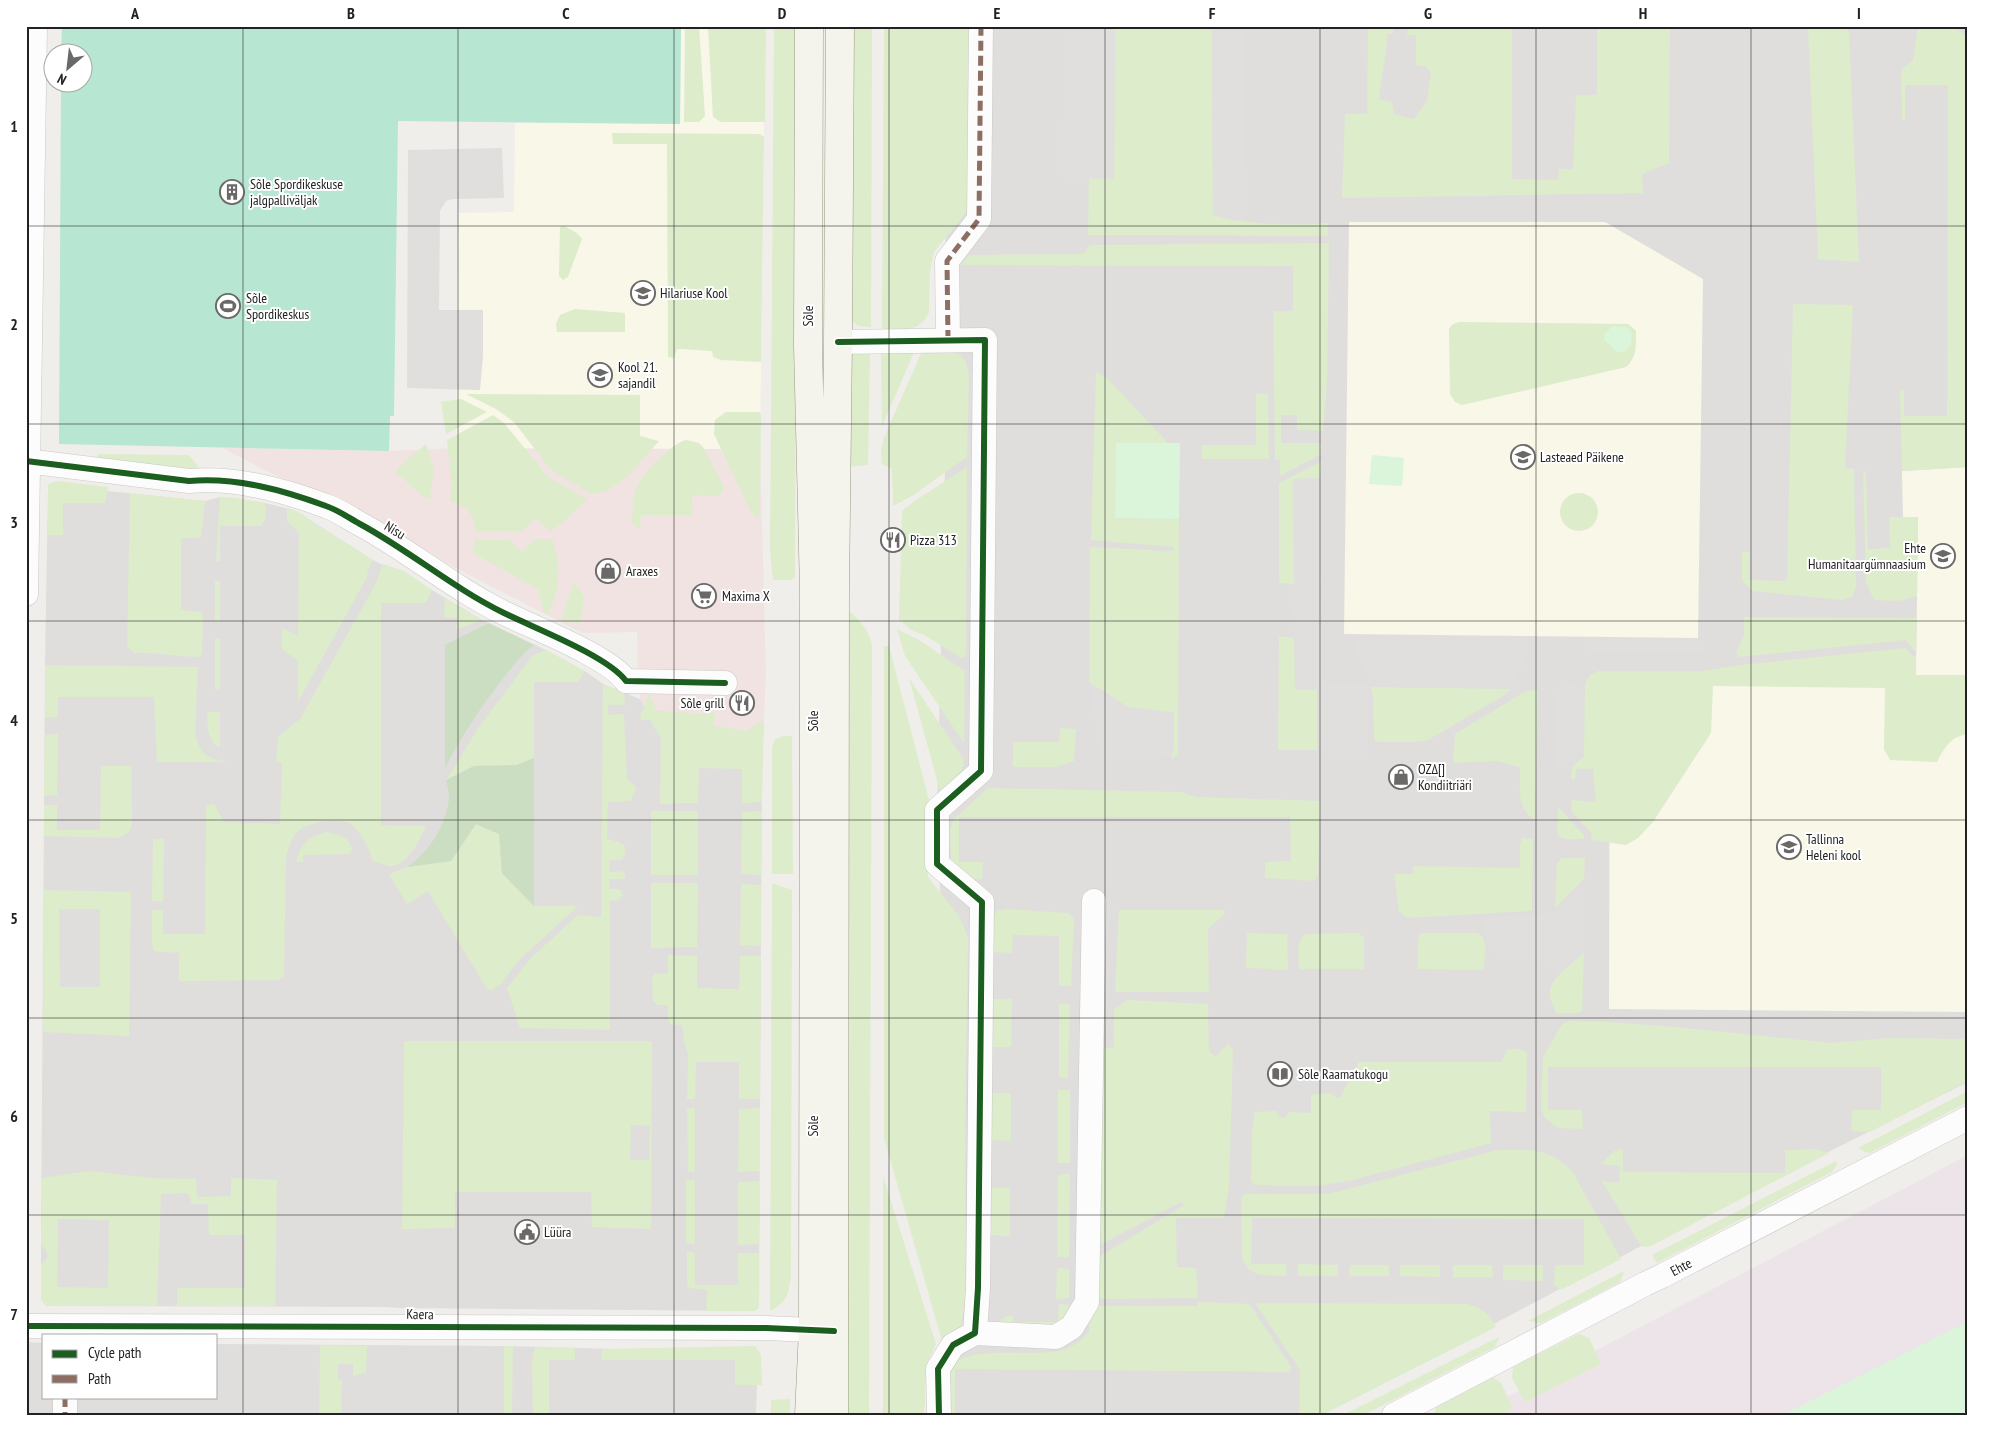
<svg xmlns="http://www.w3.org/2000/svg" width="1994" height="1441" viewBox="0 0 1994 1441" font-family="'PT Sans Narrow',sans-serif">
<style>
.residential{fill:#dfdedc}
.commercial{fill:#f1e3e1}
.industrial{fill:#ede4e9}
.education{fill:#f8f7e8}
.grass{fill:#ddeccb;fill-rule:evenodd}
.forest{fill:#cbdec1}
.park{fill:#daf5da}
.pitch{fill:#b7e6d2}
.parking{fill:#e0dfde}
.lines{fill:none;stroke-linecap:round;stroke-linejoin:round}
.street-casing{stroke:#c9c8c7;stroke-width:25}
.secondary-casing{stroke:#999a82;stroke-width:29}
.street{stroke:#fdfcfc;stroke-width:24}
.secondary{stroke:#f4f4ed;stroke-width:28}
.quiet{stroke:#8d6e63;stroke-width:5;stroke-dasharray:10 5;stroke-linecap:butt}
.cycleway-casing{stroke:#fff;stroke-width:9}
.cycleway{stroke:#1b5e20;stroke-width:6}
.grid{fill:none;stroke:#222;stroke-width:1;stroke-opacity:0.55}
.labels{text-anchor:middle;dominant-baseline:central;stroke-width:4;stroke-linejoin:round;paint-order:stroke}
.poi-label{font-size:14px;fill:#222;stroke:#fff;text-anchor:start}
.street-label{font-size:14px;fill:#222;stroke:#fff}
.neatline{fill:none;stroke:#222;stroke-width:2}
.grid-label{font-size:16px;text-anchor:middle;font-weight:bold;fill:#222}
</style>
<rect width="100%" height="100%" fill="#f0eeeb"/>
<path class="residential" d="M929 26H1968V1082L1643 1245 1322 1415H941L957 1358 937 810 948 340 947 261Z
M48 488 88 489 205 501 220 497 265 503 294 510 373 560 432 590 482 620 546 650 585 671 603 684 640 699 644 706 762 758 759 1307 755 1311 400 1308 385 1307 46 1306 41 1299V1244L45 665Z
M26 1342 44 1343V1397H216V1344L504 1346 758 1353 756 1415H26Z"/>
<path class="commercial" d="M222 448 389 451 456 448 760 449 766 675 762 758 644 706 640 699 638 675 637 632 582 633Z"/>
<path class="industrial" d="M1968 1155V1357L1856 1415H1473Z"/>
<path class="education" d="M681 26H765L760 449 456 448 458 213 514 212 515 123 680 124Z
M1349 222H1605L1703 279 1698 638 1344 634Z
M1968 467V1012L1609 1009 1610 676 1916 675 1918 517H1903L1902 471Z"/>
<path class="grass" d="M685 26H699L705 116 699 122H684Z
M708 26H766L765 122H721L713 117Z
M774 26H797L795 578 789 580H773L770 550Z
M849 26H872L871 327 858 326 850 319Z
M884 26H971L968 210 934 252 930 271 929 313 924 321 916 327 907 329H882Z
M1115 26H1212L1213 215C1254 226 1287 225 1328 223V236L1088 235 1089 178H1114Z
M1357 26H1393V34H1387C1387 56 1381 77 1379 99L1392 102 1394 114 1414 119 1427 101 1431 73 1426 67 1416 65V35H1407L1408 26H1512V179L1558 180 1559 169H1573L1576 95H1597V26H1670L1669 163 1642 174 1643 193 1342 198 1345 114H1367L1368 28Z
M1808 26H1846L1849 32 1859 262 1818 259Z
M1918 26H1954L1968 39V467L1902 471 1900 390H1904V416H1947L1948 85H1905V120H1902L1901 70 1913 60Z
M612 133 760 134 764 137 761 362 721 360 713 357 712 351 681 349H677L674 358 668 357 667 144H613Z
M564 226 577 233 582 239 568 277 563 280 559 276 560 227Z
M1329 243 1327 383 1323 431 1297 430V415H1281V443H1322L1321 454 1280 476V460L1275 459 1273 311H1293V266L961 265 969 255 1083 254 1090 245Z
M1793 304 1853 305 1845 468 1854 469 1856 586 1852 597 1841 600 1752 591 1742 580V552H1750L1749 580 1787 581Z
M575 309 625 313V332H557L556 324 560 315Z
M1459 322 1628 324 1636 331C1636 346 1637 357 1626 367L1462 405 1455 402 1450 394 1449 329 1453 324Z
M923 349H954L965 360 969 375 967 457 912 496 893 506 892 469 882 464 881 453 883 440Z
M881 350H915L882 426Z
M859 351H870L868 465 847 467 851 355Z
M1096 372 1108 379 1168 443H1116L1115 518 1179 519 1178 755 1171 759 1174 745V713L1128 707 1089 682 1090 547 1174 551V547L1091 540Z
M1256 393 1268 394 1269 459H1202V445H1256Z
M466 394 640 395V436L659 441C642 459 617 497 589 493L551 470 514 422 496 409Z
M461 399 487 412 446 434 441 402Z
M726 412H759L761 415 760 512 758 518 751 512 714 434 715 420Z
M493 415 505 424 548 477 587 499 565 520 550 531 536 518 522 531H474C478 516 464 504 450 502L452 488 447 440Z
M686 440 699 443 703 447 724 487 720 496 692 495 691 515H641L640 529 632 523C633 513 632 502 635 492 638 476 671 444 686 440Z
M426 444 434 468 430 499C417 494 408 481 396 473L400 465Z
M98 454 189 455 202 471 99 461 97 457Z
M1322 461 1320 478 1293 479 1315 585 1279 583V483Z
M967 467 966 651 965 656 962 658 924 635 913 631 899 620 902 511 913 502Z
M1863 469 1866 472 1868 549 1890 548 1889 517H1918L1917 596 1899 601 1874 600 1866 582Z
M58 481 108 487 105 503H63V535H48V485L50 483Z
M1560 512a19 19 0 1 1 38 0a19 19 0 1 1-38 0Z
M130 493 205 501 201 537 181 539V610L201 612 203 614 202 653 200 657C178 657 157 652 134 653L127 646Z
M220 497 236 498 265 503 266 516 262 526H220V562L216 561Z
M287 509C297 510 305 515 312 522L373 560 368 570 367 577 298 702V661L282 649V628L298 636 299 533 287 521Z
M535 539H552C562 564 560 591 548 614L544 612 538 589 473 553 474 540H509L522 552Z
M383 564 404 571 432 590 426 603H381V825L426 826C419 840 408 867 389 866 384 865 378 862 373 861 369 848 362 833 351 824 342 817 308 822 299 830 292 836 288 849 286 858L284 977 277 980 179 981V953L154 951 152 944V910H163V934H205L206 805 214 804 224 822 280 824 282 763 276 762 278 737 300 719 375 585Z
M215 581H220V621H215Z
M574 582 584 597 580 623 561 621Z
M445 598 482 620 456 630 457 618H444Z
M846 610C857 615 869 631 872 644L869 1415H845Z
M1744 617 1917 618 1916 652 1906 640 1738 657 1736 653 1744 635Z
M897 629 919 640 965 671 964 743 905 656Z
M1279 636 1294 638 1295 689H1317V750H1278Z
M215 639H220V690H215Z
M884 646H889L931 808 926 856 928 877 960 917 968 938 965 1126 966 1291 961 1326 950 1335 944 1348 884 1138Z
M1906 648 1913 656 1916 657V675H1968V734C1951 736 1944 748 1937 762L1890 760 1884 749 1885 688 1713 686 1711 733 1653 822 1638 838 1626 845 1592 840 1591 833 1571 811 1572 800 1596 802 1593 769H1576L1575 779H1571L1572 767 1584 756 1585 683 1590 675 1598 671H1703L1740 665Z
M546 650 585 671 578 682H534V758L517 765 474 766 446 780 479 727 533 655Z
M45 665 198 667 195 734C201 756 208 759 231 762H157L154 697H58V717H45Z
M909 678 964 760 962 770 940 791Z
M603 684 624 693 625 705H608V715L624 714 627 779 635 786 636 790 630 801 608 802 607 839C621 842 631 844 622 860H610L609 872 622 871 626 874 624 879H609L610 889H620L623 895 619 900 610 901V1030L520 1028 507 988 531 958 578 915 601 917Z
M1371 687 1511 689 1500 698 1428 740 1415 742H1379L1375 741 1374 738 1373 697Z
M1533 690H1538L1535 818 1534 819C1515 807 1521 787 1520 767L1496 761 1453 763 1455 734 1524 692Z
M649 694 657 711 715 714 714 726 747 731 755 724 760 723 761 721 764 722 762 802 742 803V769L699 768 698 803 660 804 661 738 650 720H641L640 717Z
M207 712H220V748C206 740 208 727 207 712Z
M1060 728 1076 729 1074 761 1057 767H1013V742H1059Z
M58 734 57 795 44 796 45 735Z
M784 736H792L793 874H772V747L775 739Z
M101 766H131L132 824 129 832 119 838 44 836V805H57V830H100Z
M988 788 1180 792 1197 797 1320 801 1318 876 1314 881 1265 878V862L1291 861 1290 817H959V862H983L982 879 966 878 951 865 950 832 953 820Z
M1558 807 1584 835V839C1575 839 1563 841 1557 834Z
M651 811H698V875H651Z
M762 811 761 875 741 874 742 812Z
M475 824 499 834 502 873 534 906H578L519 960 500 985 492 990 487 989 428 891 407 904 389 874 407 867 451 861Z
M327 832C340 835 349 836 352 849L350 854 303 855V862H296C302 843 308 836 327 832Z
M1522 838 1533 839 1532 911 1407 918 1399 911 1394 874H1413V866L1520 868V845Z
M153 839H164L163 901H152Z
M1562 858H1585L1584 879 1555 908 1557 863Z
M651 883H698L697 947 651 948Z
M772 883 792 890 791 1275C789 1293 787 1303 770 1311Z
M741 884 761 885V946L740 945Z
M44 890 131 892 129 1036 43 1032ZM59 909H100V987H60Z
M1007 909 1068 913 1074 918 1071 986H1059V936L1013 935 1012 953 987 952 993 917 997 911Z
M1119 910H1225V914L1208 929 1209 992H1115Z
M1247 933 1287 934 1288 970 1246 968Z
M1359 933 1364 938V969H1299C1299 958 1295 940 1306 934Z
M1420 933H1477C1490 938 1484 958 1484 970L1418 969V941Z
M1584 953 1582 1011 1579 1013H1556C1555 1008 1551 1002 1550 997 1546 980 1573 963 1584 953Z
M668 955 697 956V988L739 989 740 956H761L760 1099H739V1062H696L695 1099H687L688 1054 684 1041 682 1025 670 1024V1021H668V1005H658L653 1001 652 978 655 974 668 973Z
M990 999H1012L1011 1047H989Z
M1127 1000 1208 1004 1209 1051 1216 1057 1228 1043 1233 1051 1229 1188 1224 1218H1176L1177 1267 1196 1268 1198 1298 1098 1299 1097 1258 1184 1205 1181 1202 1098 1246 1099 1048H1114V1009Z
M1059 1004H1070L1068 1078 1059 1077Z
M1567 1021 1609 1022 1676 1027 1831 1043 1889 1038 1968 1039V1081L1870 1132 1851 1131 1852 1110H1881V1067H1548V1110H1582L1583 1129 1557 1128 1544 1117 1541 1107 1543 1057 1561 1026Z
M404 1041H652L651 1229 592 1227 591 1192H455V1228L402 1229ZM631 1125 650 1126 649 1160H630Z
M1507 1049H1519L1527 1053 1526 1112 1490 1111 1491 1143 1353 1180 1316 1186 1256 1185 1251 1182 1252 1131 1255 1112 1276 1111 1278 1116 1284 1118 1288 1115 1289 1112 1311 1113V1096L1315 1094 1331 1093 1335 1097 1340 1098 1359 1062H1502Z
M1058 1090H1070V1163H1058Z
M1968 1091V1102L1870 1153 1865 1152 1858 1148Z
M989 1093H1011V1141L990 1140Z
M687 1108H695V1172H688Z
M760 1108V1171L738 1172 739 1109Z
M1623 1149V1172L1785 1173V1150L1817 1149 1829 1153 1649 1247H1644L1640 1244 1602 1181 1619 1183 1620 1166 1601 1164 1614 1151Z
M1498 1150C1531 1150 1545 1146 1572 1171L1621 1259 1565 1288 1560 1289 1554 1285 1555 1265H1584V1219L1252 1218 1251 1264H1286L1287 1276C1269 1275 1248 1279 1242 1257L1241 1199 1245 1194H1328Z
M1836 1161 1837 1165 1832 1172 1657 1263 1652 1255Z
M88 1171 153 1178 196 1179 197 1197 231 1196V1178L277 1180 275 1306H177V1288H245V1235H209L208 1204H192L188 1193 161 1194 157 1306H46L41 1299V1264L47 1258V1252L41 1244 42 1178ZM58 1219 109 1220 108 1288 57 1287Z
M1070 1174 1069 1257H1057L1058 1175Z
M883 1176 936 1344 926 1366 925 1404 923 1415H883Z
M686 1180H695V1244L686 1243Z
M760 1181 759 1244 738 1245V1182Z
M989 1188H1010V1236L988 1235Z
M687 1251 695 1253V1285H738V1253H759V1307L755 1311H706L707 1290 689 1288 687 1285Z
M1298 1264 1338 1265V1276H1297Z
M1350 1265H1389V1276H1349Z
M1400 1265H1440V1277L1400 1276Z
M1453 1265H1492L1493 1277H1453Z
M1503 1265H1543V1281L1503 1280Z
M1057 1268 1069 1269V1298L1056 1299Z
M1622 1272H1624L1620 1282 1541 1323 1528 1321Z
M1198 1302 1249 1304 1292 1368 1289 1372 955 1369V1414L947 1415C947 1405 945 1376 949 1369 967 1341 1040 1361 1068 1348 1077 1344 1082 1339 1089 1332V1306H1198Z
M1255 1303 1467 1304C1482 1308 1489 1313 1496 1327L1322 1415H1299L1300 1370Z
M1059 1304 1070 1305 1069 1312 1057 1327 1006 1328 998 1322 1006 1316H1013V1322H1058Z
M1579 1334 1589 1338 1601 1364 1525 1402 1512 1378 1513 1367Z
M1499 1337 1495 1347 1489 1350 1364 1415H1343Z
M320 1345 367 1346 366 1373 353 1376V1364H338V1379L342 1380 341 1415H319Z
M504 1346H513L512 1415H504Z
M755 1346 761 1355 762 1385H735V1360H601L602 1349Z
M535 1347 575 1348V1360H549V1415H533L532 1361Z
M1493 1377 1501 1383 1513 1408 1499 1415H1434L1436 1407Z
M790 1399V1415H771V1400Z"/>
<path class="forest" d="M489 623 534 645C522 654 514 665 505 676 482 705 462 735 445 768V645Z
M534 758V906L502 873 499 834 476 824 451 861 407 867C430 852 445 826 449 799 450 793 447 786 446 780L474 766 517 765Z"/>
<path class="park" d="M1612 326 1627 327 1632 333 1631 345 1625 352H1617L1604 340V335Z
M1116 443H1180L1179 519 1115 518Z
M1372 455 1404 458 1402 486 1369 484Z
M1968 1322V1415H1783L1953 1329Z"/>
<path class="pitch" d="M62 26H681L680 124 398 121 394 416H390L389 451 59 444 61 83 82 82V52H61Z"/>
<path class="parking" d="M1064 26H1115L1114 179 1063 178Z
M1212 26H1244L1247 221H1236L1213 215Z
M502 148 504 198 453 199 446 201 440 211 439 310H483V356L480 390 407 388 408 150Z
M1320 478 1321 683H1368V753H1317V690H1295L1293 479Z
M1356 641 1528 642 1525 666 1506 665 1519 679 1511 687 1383 686 1363 666 1356 649Z
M1587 642H1694L1707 649 1696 652 1587 651Z
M1572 681 1578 689 1577 752 1558 771V694Z
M1089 682 1128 707 1174 712V745L1171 757 1101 761Z
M1576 890 1583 898V950L1554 979V961L1504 959 1483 934 1482 917 1554 914Z"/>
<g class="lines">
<defs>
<path id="street" d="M948 340 947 261 979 219 981 26
M838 342 985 340 981 771 937 810V864L982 902 978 1288 975 1333 953 1345 938 1369 939 1415
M26 461 189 481C236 477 283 490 326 506 338 510 349 518 360 524 410 551 453 588 504 613 534 628 608 656 626 681L725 683
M26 594 35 26
M26 1326 766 1328 832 1331
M975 1333 1056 1337 1072 1327 1087 1302 1094 901
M65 1397V1415
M1394 1415 1645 1284 1662 1276 1968 1118"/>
<path id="secondary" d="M809 1415 813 1330 814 590 808 346 809 26
M834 1415 835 591 838 342 840 26"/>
</defs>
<use href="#street" class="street-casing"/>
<use href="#secondary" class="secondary-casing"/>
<use href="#street" class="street"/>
<use href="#secondary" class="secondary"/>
<path class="quiet" d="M948 340 947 261 979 219 981 26
M65 1397V1415"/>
<defs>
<path id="cycleway" d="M838 342 985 340 981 771 937 810V864L982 902 978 1288 975 1333 953 1345 938 1369 939 1415
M26 461 189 481C236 477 283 490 326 506 338 510 349 518 360 524 410 551 453 588 504 613 534 628 608 656 626 681L725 683
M26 1326 766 1328 834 1331"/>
</defs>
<use href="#cycleway" class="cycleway-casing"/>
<use href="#cycleway" class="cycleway"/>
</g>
<path class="grid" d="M243 26V1415M458 26V1415M674 26V1415M889 26V1415M1105 26V1415M1320 26V1415M1536 26V1415M1751 26V1415M26 226H1968M26 424H1968M26 621H1968M26 820H1968M26 1018H1968M26 1215H1968"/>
<defs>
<symbol id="building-ring" viewBox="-11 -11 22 22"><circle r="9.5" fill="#fff" stroke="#6a6968" stroke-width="1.5"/><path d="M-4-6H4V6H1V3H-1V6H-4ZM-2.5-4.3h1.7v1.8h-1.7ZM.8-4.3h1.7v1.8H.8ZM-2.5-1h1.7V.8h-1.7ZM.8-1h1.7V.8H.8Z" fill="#6a6968"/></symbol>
<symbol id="school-ring" viewBox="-11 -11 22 22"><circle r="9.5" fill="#fff" stroke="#6a6968" stroke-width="1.5"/><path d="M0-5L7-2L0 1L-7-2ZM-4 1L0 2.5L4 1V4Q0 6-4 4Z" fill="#6a6968"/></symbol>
<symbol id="stadium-ring" viewBox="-11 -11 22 22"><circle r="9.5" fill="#fff" stroke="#6a6968" stroke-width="1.5"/><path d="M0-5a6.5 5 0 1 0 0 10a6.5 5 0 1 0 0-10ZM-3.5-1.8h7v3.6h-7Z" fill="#6a6968"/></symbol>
<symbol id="restaurant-ring" viewBox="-11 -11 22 22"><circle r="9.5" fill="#fff" stroke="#6a6968" stroke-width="1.5"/><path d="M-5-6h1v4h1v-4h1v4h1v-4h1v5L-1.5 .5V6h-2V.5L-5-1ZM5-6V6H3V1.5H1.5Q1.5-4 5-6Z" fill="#6a6968"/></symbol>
<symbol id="shop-ring" viewBox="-11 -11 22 22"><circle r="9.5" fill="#fff" stroke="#6a6968" stroke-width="1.5"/><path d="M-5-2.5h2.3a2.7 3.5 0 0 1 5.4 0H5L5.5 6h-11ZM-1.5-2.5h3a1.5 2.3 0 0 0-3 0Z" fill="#6a6968"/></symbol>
<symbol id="supermarket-ring" viewBox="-11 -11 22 22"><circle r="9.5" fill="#fff" stroke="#6a6968" stroke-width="1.5"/><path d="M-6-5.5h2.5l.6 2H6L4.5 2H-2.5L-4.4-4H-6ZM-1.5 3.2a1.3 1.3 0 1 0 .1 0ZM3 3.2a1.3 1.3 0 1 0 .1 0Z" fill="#6a6968"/></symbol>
<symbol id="library-ring" viewBox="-11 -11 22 22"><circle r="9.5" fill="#fff" stroke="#6a6968" stroke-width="1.5"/><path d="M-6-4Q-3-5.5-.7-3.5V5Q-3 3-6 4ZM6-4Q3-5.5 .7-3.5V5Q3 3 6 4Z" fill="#6a6968"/></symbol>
<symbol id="civic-ring" viewBox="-11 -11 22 22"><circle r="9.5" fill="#fff" stroke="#6a6968" stroke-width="1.5"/><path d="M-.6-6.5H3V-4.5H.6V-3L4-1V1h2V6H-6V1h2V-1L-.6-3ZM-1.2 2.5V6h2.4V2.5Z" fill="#6a6968"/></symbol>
</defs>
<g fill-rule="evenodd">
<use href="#building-ring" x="218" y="178" width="28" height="28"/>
<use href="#school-ring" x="629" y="279" width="28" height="28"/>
<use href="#stadium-ring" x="214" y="292" width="28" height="28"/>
<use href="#school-ring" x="586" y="361" width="28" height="28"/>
<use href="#school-ring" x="1509" y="443" width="28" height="28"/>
<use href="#restaurant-ring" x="879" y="526" width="28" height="28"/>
<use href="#school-ring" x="1929" y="542" width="28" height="28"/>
<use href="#shop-ring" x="594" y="557" width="28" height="28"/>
<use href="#supermarket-ring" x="690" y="582" width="28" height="28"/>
<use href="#restaurant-ring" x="728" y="689" width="28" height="28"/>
<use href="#shop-ring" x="1387" y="763" width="28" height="28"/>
<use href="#school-ring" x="1775" y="833" width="28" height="28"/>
<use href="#library-ring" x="1266" y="1060" width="28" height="28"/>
<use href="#civic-ring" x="513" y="1218" width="28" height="28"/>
</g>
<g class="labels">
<g class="poi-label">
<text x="250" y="184">Sõle Spordikeskuse<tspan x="250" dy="16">jalgpalliväljak</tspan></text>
<text x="660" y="293">Hilariuse Kool</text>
<text x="246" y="298">Sõle<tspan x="246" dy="16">Spordikeskus</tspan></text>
<text x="618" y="367">Kool 21.<tspan x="618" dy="16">sajandil</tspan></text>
<text x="1540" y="457">Lasteaed Päikene</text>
<text x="910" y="540">Pizza 313</text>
<text x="1926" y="548" text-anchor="end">Ehte<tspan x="1926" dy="16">Humanitaargümnaasium</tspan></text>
<text x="626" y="571">Araxes</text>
<text x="722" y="596">Maxima X</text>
<text x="724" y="703" text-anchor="end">Sõle grill</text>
<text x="1418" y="769">OZ∆[]<tspan x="1418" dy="16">Kondiitriäri</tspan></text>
<text x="1806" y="839">Tallinna<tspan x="1806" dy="16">Heleni kool</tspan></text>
<text x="1298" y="1074">Sõle Raamatukogu</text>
<text x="544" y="1232">Lüüra</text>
</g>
<g class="street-label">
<text transform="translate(808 316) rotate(-90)">Sõle</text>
<text transform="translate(395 530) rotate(31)">Nisu</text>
<text transform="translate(813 721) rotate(-90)">Sõle</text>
<text transform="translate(813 1126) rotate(-90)">Sõle</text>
<text transform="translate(1681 1267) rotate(-28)">Ehte</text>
<text transform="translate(420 1314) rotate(1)">Kaera</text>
</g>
</g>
<rect width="1994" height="1441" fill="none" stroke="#ffffff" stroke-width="55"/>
<rect x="42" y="1334" width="175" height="65" fill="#ffffff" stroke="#a7a7a7"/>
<rect x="52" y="1350" width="25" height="8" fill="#1b5e20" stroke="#a7a7a7"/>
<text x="88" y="1358" font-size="15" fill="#222222">Cycle path</text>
<rect x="52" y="1375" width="25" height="8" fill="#8d6e63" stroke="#a7a7a7"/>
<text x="88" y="1384" font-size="15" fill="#222222">Path</text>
<g transform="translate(68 68) rotate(208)"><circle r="24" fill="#ffffff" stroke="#a7a7a7"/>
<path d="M0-4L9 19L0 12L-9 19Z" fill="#6a6968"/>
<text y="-8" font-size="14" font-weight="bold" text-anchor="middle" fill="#222222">N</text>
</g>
<rect x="28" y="28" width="1938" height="1386" class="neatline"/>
<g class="grid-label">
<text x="135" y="19">A</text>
<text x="351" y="19">B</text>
<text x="566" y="19">C</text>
<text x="782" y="19">D</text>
<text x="997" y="19">E</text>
<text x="1212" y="19">F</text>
<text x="1428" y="19">G</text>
<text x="1643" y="19">H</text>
<text x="1859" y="19">I</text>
<text x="14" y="132">1</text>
<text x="14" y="330">2</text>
<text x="14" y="528">3</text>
<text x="14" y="726">4</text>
<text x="14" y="924">5</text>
<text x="14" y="1122">6</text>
<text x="14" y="1320">7</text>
</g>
</svg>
